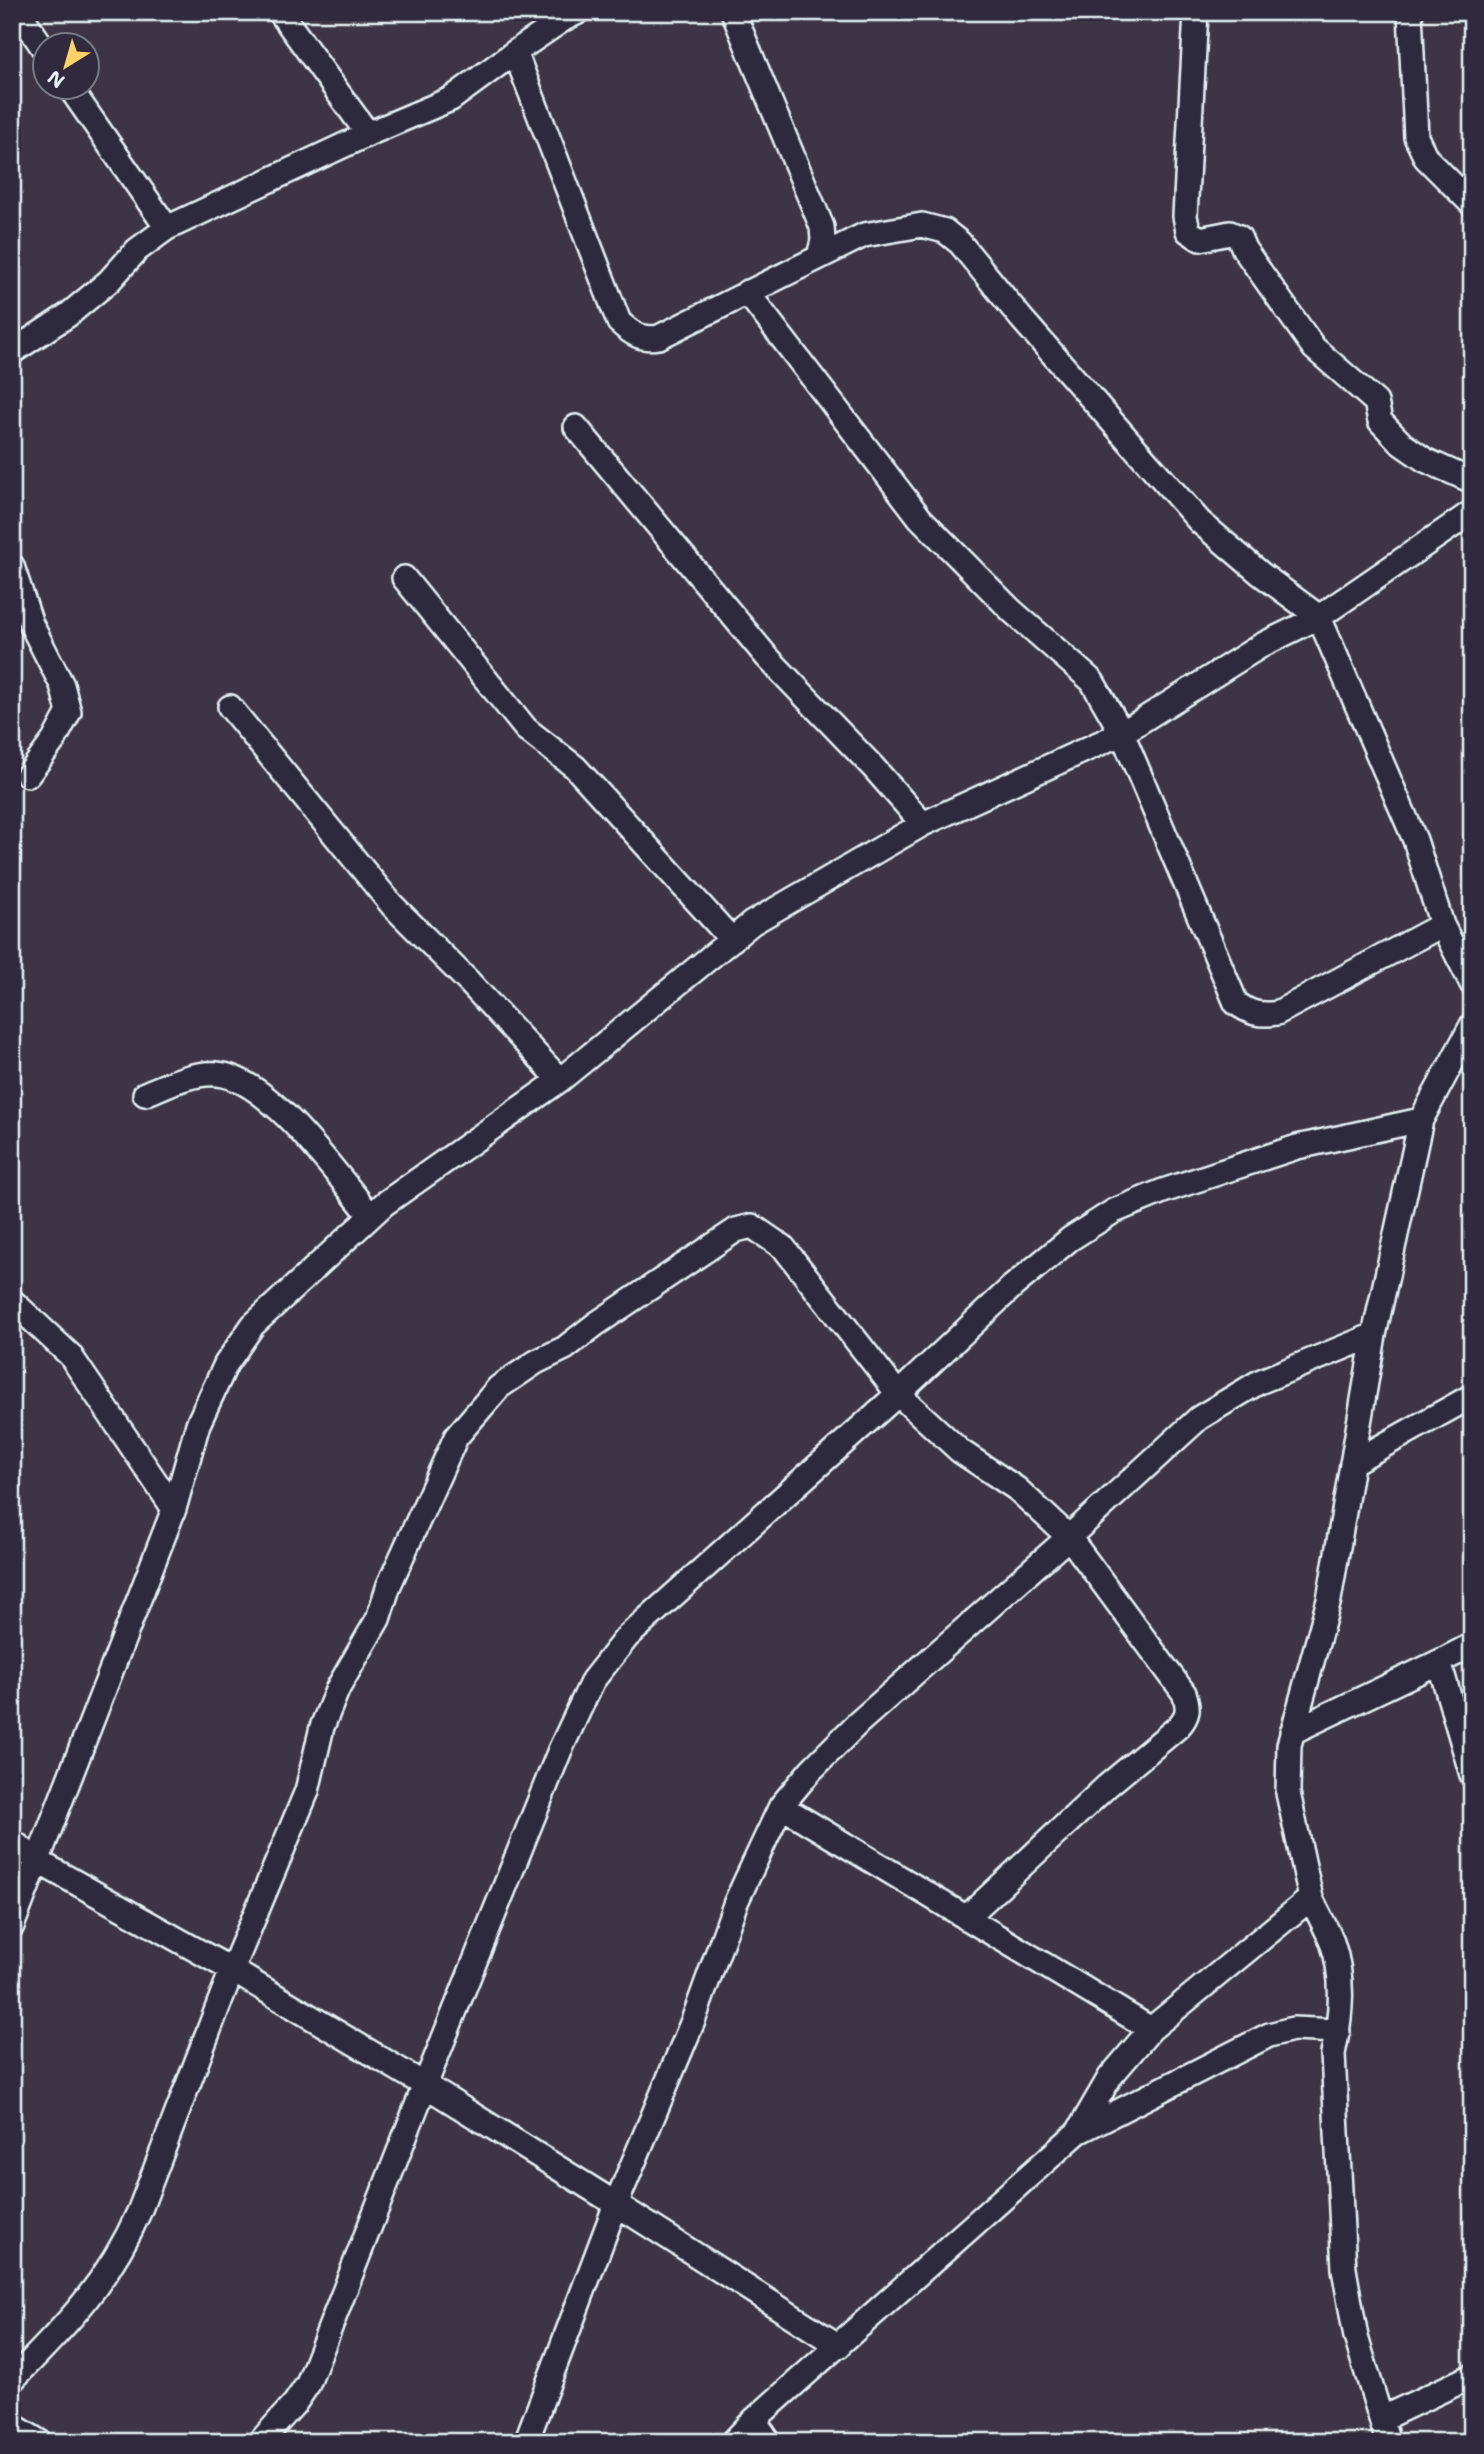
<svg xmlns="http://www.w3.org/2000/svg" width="1484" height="2454" viewBox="0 0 1484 2454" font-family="'Shantell Sans',sans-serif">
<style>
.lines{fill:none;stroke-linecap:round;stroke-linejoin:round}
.street-casing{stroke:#e8f1f8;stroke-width:28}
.street{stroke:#2f2a3d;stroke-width:23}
</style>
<rect width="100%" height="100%" fill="#3d3545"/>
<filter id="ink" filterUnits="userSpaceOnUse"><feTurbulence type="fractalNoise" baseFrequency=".0143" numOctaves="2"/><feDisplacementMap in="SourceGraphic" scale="14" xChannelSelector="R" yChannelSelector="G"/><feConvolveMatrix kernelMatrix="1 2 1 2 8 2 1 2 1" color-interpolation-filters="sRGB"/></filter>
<g filter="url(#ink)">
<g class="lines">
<defs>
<path id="street" d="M19 12 46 52
M280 12 368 134
M733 12 822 227 823 241 819 256
M1196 12 1185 216 1188 231 1200 239 1230 233 1239 237 1244 249 1314 348 1376 402 1380 421 1402 444 1425 460 1472 481
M1410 12 1416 137 1426 158 1472 204
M515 52 619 322C632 334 641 340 659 337L864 235 922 225 945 231 960 243 1021 318 1200 522 1261 574 1319 617 1415 840 1442 925 1472 984
M70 88 167 228
M747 292 920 518 1012 611 1092 681 1122 733 1236 1003C1250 1013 1259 1016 1277 1013L1442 925
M12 352 68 315 109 281 137 250 167 228 368 134 451 99 515 52 564 19 578 12
M576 427 767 657 873 767 923 824
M12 566 31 624 62 685 69 712 54 740 28 775
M404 578 526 729 575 767 732 940
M230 707 392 905 469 982 560 1080
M145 1094C167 1085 192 1072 217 1074 270 1078 337 1176 371 1216
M12 1301 70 1355 174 1509
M1352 1463 1472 1396
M1439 1662 1472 1645
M1292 1732 1439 1662 1472 1775
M781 1806 736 1902 693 2021 616 2204 839 2346
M12 1841 39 1862 232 1970 425 2085 616 2204 526 2442
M1311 1898 1288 1793 1289 1745 1329 1600 1374 1335 1421 1120 1472 1025
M12 1926 174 1509 198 1424 226 1364 253 1325 384 1204 560 1080 752 923 923 824 1122 733 1262 645 1319 617 1472 512
M1151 2029 781 1806 811 1770 858 1723 1069 1537 1199 1418 1259 1382 1374 1335
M1078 2132 1269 2035 1293 2029 1338 2031
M12 2380C66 2326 108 2282 139 2212L232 1970 307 1791 322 1727 338 1688 378 1619 389 1585 456 1437 499 1387 536 1362 565 1348 596 1324 736 1230 752 1226 784 1248 898 1394 960 1451 1017 1489 1069 1537 1184 1693C1189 1708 1189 1715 1178 1727L1107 1786 966 1918
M1381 2419 1472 2376
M754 2420 1078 2132 1110 2077 1151 2029 1311 1898C1317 1912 1326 1927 1332 1942 1345 1979 1341 2017 1333 2054L1344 2269 1356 2337 1388 2442
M12 2425 40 2442
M260 2442 295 2403 308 2384 425 2085 560 1750 593 1680 627 1637 898 1394 1013 1286 1070 1239 1114 1211 1163 1191 1297 1147 1421 1120
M733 2442 754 2420 769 2442"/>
</defs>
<use href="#street" class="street-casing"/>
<use href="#street" class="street"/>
</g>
</g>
<rect width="1484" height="2454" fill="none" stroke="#2f2a3d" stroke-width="42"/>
<rect x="21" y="21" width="1442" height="2412" fill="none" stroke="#e8f1f8" stroke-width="2.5" filter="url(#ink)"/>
<g transform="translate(66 66) rotate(217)"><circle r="33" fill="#2f2a3d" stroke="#797a88" stroke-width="2"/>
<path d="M0-5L12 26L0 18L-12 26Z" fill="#ffd166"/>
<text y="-10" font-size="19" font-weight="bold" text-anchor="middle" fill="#e8f1f8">N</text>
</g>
</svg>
